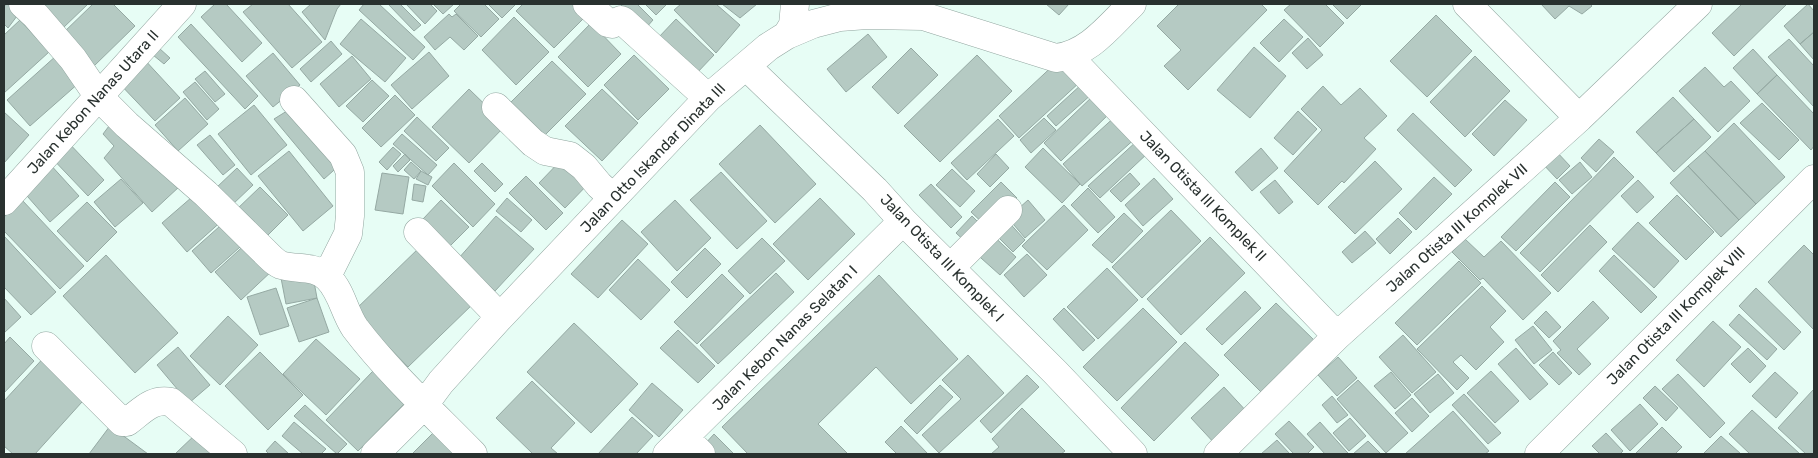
<svg xmlns="http://www.w3.org/2000/svg" width="1818" height="458" viewBox="0 0 1818 458" font-family="Rubik,sans-serif">
<style>
.building{fill:#b5cac3;stroke:#95a9a3}
.lines{fill:none;stroke-linecap:round;stroke-linejoin:round}
.minor-casing{stroke:#91a59f;stroke-width:29}
.minor{stroke:#fff;stroke-width:28}
.labels{text-anchor:middle;dominant-baseline:central;stroke-width:4;stroke-linejoin:round;paint-order:stroke}
.street-label{font-size:15px;fill:#29312f;stroke:#fff}
</style>
<rect width="100%" height="100%" fill="#e7fdf5"/>
<path class="building" d="M6 4H9L20 12 8 28 4 24V7Z
M45 4H88L63 28 43 6Z
M93 4H113L135 26 93 67 61 35Z
M215 4H226L262 43 242 62 201 17Z
M253 4H288L322 42 292 68 243 12Z
M311 4H341L337 9 325 40 302 12Z
M364 4H379L425 47 413 60 359 10Z
M388 4H400L421 25 414 31Z
M406 4H430L437 11 425 24Z
M433 4H454L443 14Z
M461 4H484L499 19 481 37 454 11Z
M488 4H516L502 18Z
M523 4H578L588 14 554 48 516 11Z
M620 4H637L653 20 645 29Z
M645 4H667L656 15Z
M681 4H716L740 25 716 53 674 10Z
M722 4H757L740 18Z
M1046 4H1069L1059 15Z
M1179 4H1261L1267 10 1188 90 1164 66 1181 50 1157 26Z
M1291 4H1325L1344 23 1320 47 1284 10Z
M1332 4H1362L1347 19Z
M1541 4H1590L1592 6 1582 14 1569 6 1555 19Z
M1742 4H1787L1734 56 1712 33Z
M1808 4 1814 11V32L1800 44 1784 26Z
M449 14 452 17 456 14 478 36 464 50 450 37 435 50 424 37Z
M1436 15 1472 51 1427 97 1390 61Z
M514 17 549 52 516 85 482 50Z
M361 19 406 58 385 82 340 44Z
M676 19 714 55 695 75 658 38Z
M1284 19 1303 37 1279 62 1260 43Z
M20 20 49 52 4 93V35Z
M591 23 621 54 588 87 558 57Z
M191 24 258 96 245 109 178 37Z
M1814 32V60L1800 44Z
M868 34 887 57 846 92 827 69Z
M1308 38 1323 55 1307 69 1292 53Z
M1789 39 1814 66V107L1768 57Z
M331 41 342 54 311 82 300 69Z
M1254 47 1286 76 1250 118 1217 90Z
M159 48 170 58 164 64 153 55Z
M911 48 938 75 898 114 872 87Z
M1753 49 1777 75 1757 94 1733 68Z
M429 52 449 76 412 109 391 85Z
M273 53 300 85 273 107 246 76Z
M57 55 80 82 30 126 7 100Z
M634 55 669 89 638 120 604 85Z
M977 55 1012 91 940 162 904 126Z
M352 56 371 79 339 107 320 84Z
M1475 56 1510 91 1465 137 1430 102Z
M143 58 180 98 155 121 117 81Z
M1059 60 1080 82 1019 138 999 116Z
M552 61 586 94 539 141 506 107Z
M1705 67 1724 87 1731 81 1750 101 1718 132 1679 91Z
M205 71 225 94 215 102 195 79Z
M1777 75 1814 114V146L1811 150 1757 94Z
M372 80 389 96 363 122 346 106Z
M195 82 219 109 207 120 183 92Z
M1083 83 1093 93 1056 126 1047 116Z
M1323 86 1341 105 1360 88 1387 116 1364 138 1376 149 1344 183 1342 181 1318 205 1284 171 1322 130 1301 109Z
M469 89 506 125 469 163 432 127Z
M602 89 638 123 602 161 565 126Z
M1095 94 1112 111 1061 161 1044 143Z
M395 95 415 115 381 147 362 128Z
M1673 97 1694 119 1656 153 1636 132Z
M185 98 208 124 178 151 155 125Z
M1505 100 1527 120 1494 156 1472 134Z
M1762 103 1799 140 1779 160 1740 123Z
M254 105 287 145 251 175 218 134Z
M295 106 342 163 324 179 274 119Z
M1298 111 1317 129 1293 155 1274 138Z
M4 112 29 135 4 163Z
M1413 113 1472 170 1455 187 1397 130Z
M1118 114 1138 136 1082 186 1063 164Z
M417 117 449 148 436 161 404 131Z
M115 118 180 186 152 212 104 158 114 146 103 134Z
M1044 118 1056 130 1031 153 1020 140Z
M998 119 1014 136 967 180 951 163Z
M1694 119 1711 137 1674 172 1656 153Z
M1734 123 1785 177 1756 204 1705 151Z
M760 125 816 184 775 223 719 164Z
M402 134 437 165 428 175 393 144Z
M210 135 235 165 223 175 197 145Z
M64 138 104 180 88 196 48 154Z
M1599 139 1614 152 1596 172 1581 158Z
M1138 140 1149 152 1100 198 1088 186Z
M393 147 401 154 387 170 379 162Z
M1043 148 1080 184 1062 203 1025 167Z
M1261 148 1278 168 1252 191 1235 172Z
M1555 150 1570 166 1557 179 1541 162Z
M289 151 333 206 303 231 258 176Z
M1705 151 1756 204 1739 220 1688 166Z
M405 154 410 160 398 172 393 166Z
M996 154 1009 168 990 187 977 174Z
M565 156 591 181 565 208 539 183Z
M1614 157 1634 177 1540 272 1520 253Z
M1375 161 1402 189 1355 234 1328 207Z
M48 162 79 196 50 222 20 188Z
M411 162 421 171 414 179 404 170Z
M1580 162 1592 177 1572 194 1559 180Z
M454 163 495 204 473 227 432 186Z
M482 163 503 184 495 192 474 171Z
M1688 166 1739 220 1721 237 1670 183Z
M237 168 253 185 232 205 216 188Z
M952 169 975 191 960 207 936 185Z
M421 171 432 177 428 185 416 179Z
M721 172 767 221 737 249 690 200Z
M382 173 409 177 403 214 375 210Z
M1130 173 1140 184 1121 202 1110 191Z
M526 176 563 213 546 230 509 193Z
M1434 177 1452 194 1416 230 1399 213Z
M1154 178 1173 199 1143 226 1125 205Z
M121 179 143 203 115 227 94 202Z
M1275 180 1293 202 1279 214 1260 192Z
M1638 180 1654 197 1637 213 1621 196Z
M1001 182 1017 198 987 227 971 212Z
M1555 182 1570 197 1516 251 1501 237Z
M414 184 426 186 423 202 412 200Z
M931 184 962 217 951 228 919 195Z
M260 187 288 215 264 239 236 210Z
M1088 188 1115 217 1098 233 1071 205Z
M199 191 224 219 187 252 162 223Z
M1677 195 1714 232 1686 260 1649 223Z
M507 198 532 220 521 232 496 211Z
M820 198 855 234 808 280 773 244Z
M22 200 84 266 60 289 4 231V217Z
M441 200 469 227 450 246 423 219Z
M675 200 711 238 677 271 641 232Z
M1028 200 1045 220 1025 238 1008 218Z
M87 202 117 232 87 262 57 231Z
M1064 205 1088 230 1047 270 1022 246Z
M1171 210 1201 241 1142 298 1112 267Z
M1124 213 1143 231 1112 263 1092 245Z
M496 216 534 249 495 291 458 259Z
M972 216 986 230 970 246 956 233Z
M1004 217 1025 240 1013 252 991 230Z
M229 218 249 239 211 273 192 251Z
M1398 218 1412 232 1390 254 1376 239Z
M622 220 648 244 598 298 571 274Z
M1638 222 1679 261 1654 288 1612 249Z
M1590 225 1607 242 1558 292 1541 275Z
M988 231 1016 257 1000 275 972 250Z
M1365 231 1376 243 1352 263 1342 252Z
M4 236 56 292 31 315 4 287Z
M1210 237 1245 273 1181 335 1147 299Z
M762 238 785 261 750 294 728 271Z
M1465 239 1484 257 1501 241 1551 293 1523 320 1483 278 1480 280 1452 252Z
M249 241 274 269 241 300 215 272Z
M1804 245 1814 255V330L1768 282Z
M421 246 475 302 408 367 354 311Z
M705 248 721 264 687 298 671 282Z
M1027 254 1047 275 1024 297 1004 275Z
M106 255 178 333 135 373 63 296Z
M1614 255 1657 297 1641 313 1599 271Z
M638 259 670 290 641 320 609 290Z
M1459 261 1481 283 1417 345 1395 323Z
M1107 268 1138 300 1098 339 1067 307Z
M312 271 317 298 286 304 281 278Z
M776 273 794 292 718 364 700 345Z
M722 274 744 296 697 344 674 322Z
M879 275 958 359 911 404 876 367 818 424 848 454H748L722 427Z
M1482 286 1506 311 1490 327 1504 342 1476 370 1461 355 1453 362 1469 378 1457 390 1417 349Z
M276 288 289 326 260 335 247 297Z
M1756 288 1801 332 1784 350 1739 306Z
M1245 291 1261 308 1222 345 1206 329Z
M4 298 21 317 4 333Z
M317 298 329 332 299 342 287 308Z
M1593 301 1609 318 1577 349 1591 364 1579 375 1557 353 1561 350 1553 341Z
M1276 303 1314 340 1261 392 1224 355Z
M1064 308 1095 340 1083 351 1053 319Z
M1143 308 1177 342 1117 401 1083 367Z
M1546 311 1561 327 1549 338 1534 323Z
M1739 314 1777 349 1767 360 1729 325Z
M228 316 258 345 220 385 190 356Z
M1713 321 1741 347 1704 387 1676 360Z
M574 323 638 384 591 433 527 372Z
M1533 326 1552 350 1534 364 1515 340Z
M678 330 715 366 698 383 660 348Z
M1403 335 1436 372 1412 393 1379 357Z
M10 337 34 361 4 393V344Z
M316 339 360 379 326 415 283 374Z
M1185 342 1219 375 1154 441 1121 408Z
M178 347 210 385 189 403 157 365Z
M1516 348 1548 384 1530 400 1498 364Z
M1748 348 1766 366 1750 383 1731 364Z
M260 352 303 395 268 430 225 386Z
M1553 352 1572 373 1559 385 1539 365Z
M48 353 91 392 35 454H13L4 446V401Z
M968 355 1004 393 939 453 922 435 961 399 942 380Z
M1338 357 1357 378 1337 396 1318 375Z
M373 371 405 403 358 451 326 420Z
M1491 371 1519 401 1495 423 1467 393Z
M1391 372 1411 395 1395 409 1374 386Z
M1775 372 1798 393 1776 418 1752 396Z
M1438 374 1454 393 1430 413 1414 394Z
M1678 374 1725 423 1710 438 1662 389Z
M1027 375 1039 387 991 433 980 421Z
M1358 380 1408 433 1386 453 1337 399Z
M532 381 575 423 551 448 558 454H533L496 418Z
M652 383 683 410 659 437 629 410Z
M940 385 953 397 917 434 904 421Z
M1655 386 1678 408 1666 421 1643 398Z
M1224 387 1249 414 1216 445 1191 418Z
M1813 390 1814 392V452L1813 454H1806L1778 428Z
M1464 394 1501 433 1488 444 1452 405Z
M1332 396 1348 415 1337 423 1322 405Z
M1412 398 1429 416 1412 432 1395 413Z
M1640 404 1658 424 1630 451 1611 430Z
M305 405 347 444 337 454 294 416Z
M1022 408 1065 451 1061 454H991L999 447 992 439Z
M1752 410 1800 454H1750L1729 434Z
M1453 411 1489 451 1485 454H1405Z
M632 417 653 436 636 454H598Z
M1350 418 1366 436 1349 451 1333 433Z
M1289 421 1314 447 1307 454H1294L1275 434Z
M294 422 326 449 321 454H303L282 436Z
M1320 422 1346 451 1349 454H1325L1307 434Z
M441 425 470 454H412Z
M110 426 148 454H89Z
M901 426 928 454H897L885 442Z
M1662 427 1682 447 1675 454H1635Z
M198 432 221 454H175Z
M1606 433 1623 451 1620 454H1600L1592 446Z
M714 434 734 454H714L704 445Z
M1721 436 1741 454H1703Z
M1277 440 1290 454H1261Z
M275 441 289 454H269L266 451Z
M1368 441 1381 454H1353Z"/>
<g class="lines">
<defs>
<path id="minor" d="M23 4 36 16 73 59 99 97 127 125 206 194 269 256C272 259 276 263 281 265 297 270 315 265 328 278 342 292 344 312 355 328 390 374 433 413 473 454
M587 4 608 23 612 24 621 20 623 21 708 98
M1467 4 1579 118
M787 35 793 25 795 4
M1068 56 1337 336
M746 66 875 190 903 221 1055 372 1133 454
M294 100 343 155 350 172V216L348 234 327 276
M496 107 533 143 545 151 570 156 584 167 599 185 613 198
M4 201 182 4
M418 232 500 317
M950 268 1008 210
M46 346 122 422H127C142 411 152 398 171 402L233 454
M684 437 701 454
M375 454 424 405 441 382 500 317 708 98 768 47 787 35 813 24 840 17 867 15 923 16 1056 58C1089 54 1110 25 1132 4
M667 454 903 221
M1218 454 1337 336 1579 118 1698 4
M1539 454 1814 179"/>
</defs>
<use href="#minor" class="minor-casing"/>
<use href="#minor" class="minor"/>
</g>
<g class="labels">
<g class="street-label">
<text transform="translate(93 102) rotate(-48)">Jalan Kebon Nanas Utara II</text>
<text transform="translate(653 158) rotate(-46)">Jalan Otto Iskandar Dinata III</text>
<text transform="translate(1203 196) rotate(46)">Jalan Otista III Komplek II</text>
<text transform="translate(1457 228) rotate(-42)">Jalan Otista III Komplek VII</text>
<text transform="translate(942 258) rotate(46)">Jalan Otista III Komplek I</text>
<text transform="translate(1676 316) rotate(-45)">Jalan Otista III Komplek VIII</text>
<text transform="translate(785 338) rotate(-45)">Jalan Kebon Nanas Selatan I</text>
</g>
</g>
<rect width="1818" height="458" fill="none" stroke="#29312f" stroke-width="10"/>
</svg>
